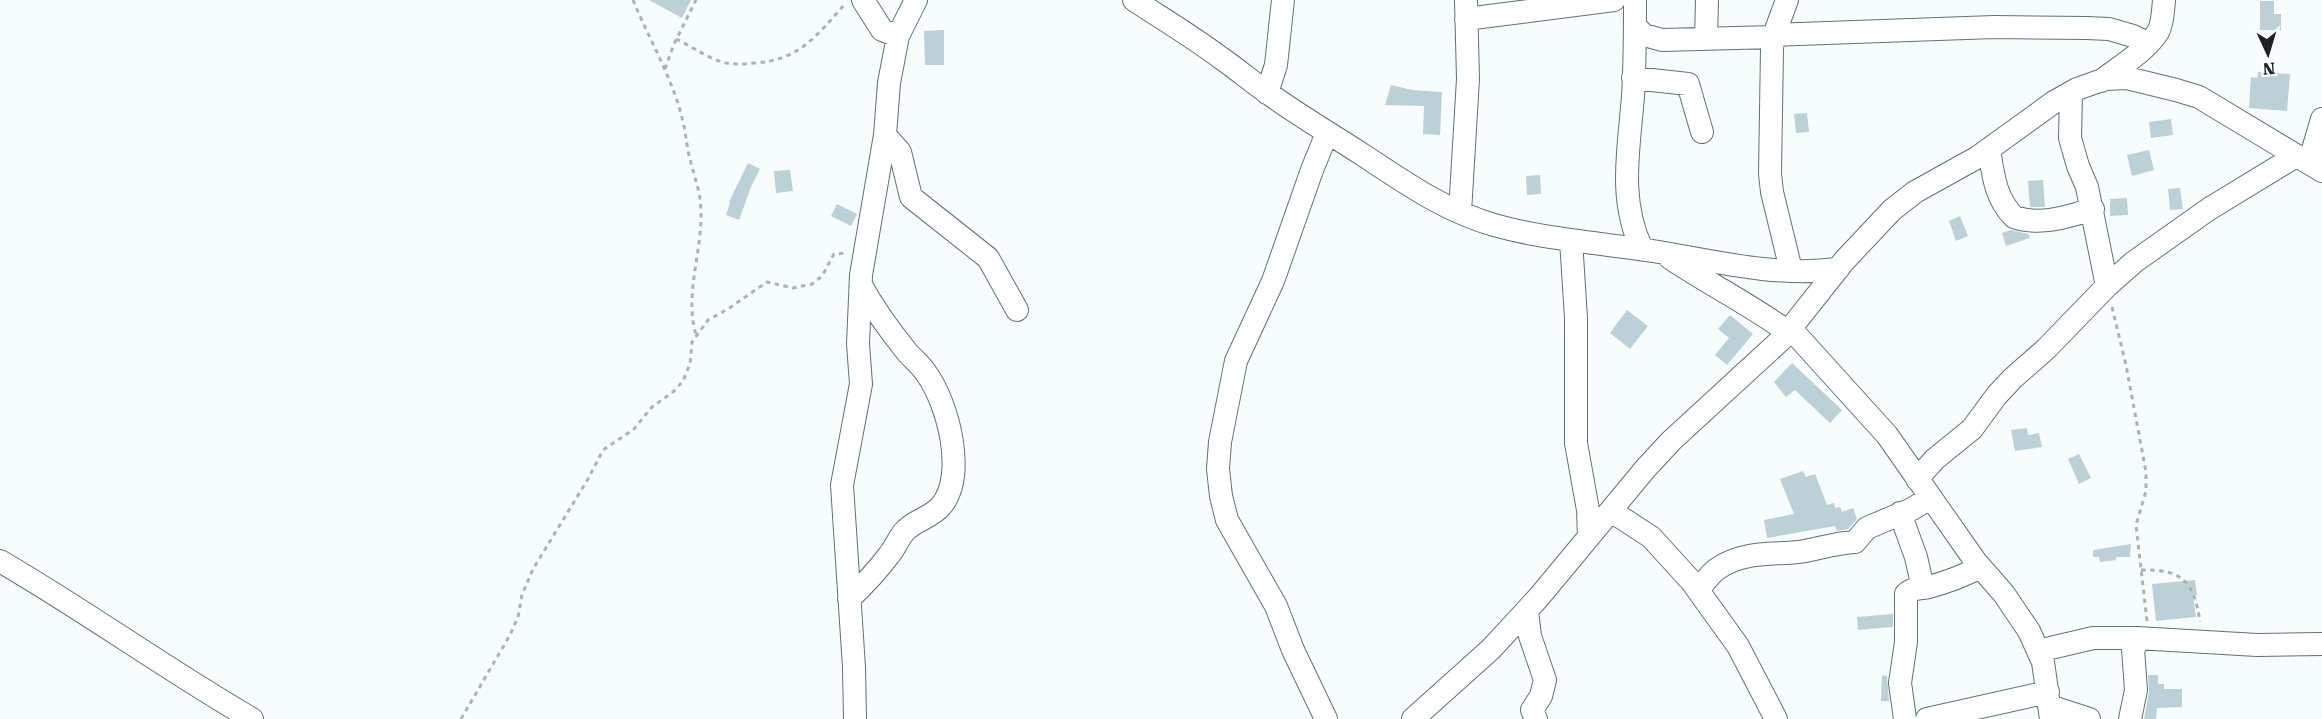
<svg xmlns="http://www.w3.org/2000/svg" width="2322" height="719" viewBox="0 0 2322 719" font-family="'Roboto Serif',serif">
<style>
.building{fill:#bcd0d8}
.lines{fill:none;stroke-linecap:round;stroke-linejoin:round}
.minor-casing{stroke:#5f7178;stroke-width:24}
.path{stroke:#acb3b4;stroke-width:3;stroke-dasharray:4.5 4.5;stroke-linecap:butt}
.minor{stroke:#fff;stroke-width:22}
</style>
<rect width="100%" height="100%" fill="#f7fcfd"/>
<path class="building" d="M649 0H691L682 18Z
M2260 1H2274V14H2281V30H2260Z
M944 30V65H925L924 31Z
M2258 72 2290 74 2287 111 2249 108 2251 77 2257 78Z
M1391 85 1412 90 1442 92 1440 135 1423 134 1424 106 1385 105Z
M1807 113 1809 132 1796 133 1794 114Z
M2171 119 2173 135 2151 138 2149 122Z
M2149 150 2154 170 2132 176 2127 155Z
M748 163 760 169 751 187 739 220 726 215 730 203 729 202Z
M790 170 793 191 776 193 774 171Z
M1540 175 1541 194 1527 195 1526 176Z
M2043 180 2045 207H2030L2028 181Z
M2180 188 2183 209 2170 210 2168 189Z
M2127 198 2128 215 2110 216V199Z
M837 204 857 214 851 226 831 216Z
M1960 216 1968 236 1956 241 1949 221Z
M2011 230 2028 234 2030 238 2006 246 2002 233Z
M1627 310 1648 326 1630 349 1610 333Z
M1730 315 1753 334 1727 365 1715 355 1729 338 1718 329Z
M1792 363 1842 410 1830 423 1795 390 1786 397 1774 382Z
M2027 428 2028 435 2039 433 2042 447 2015 451 2011 430Z
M2079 454 2091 478 2079 484 2068 459Z
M1803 471 1806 477 1815 474 1827 505 1834 503 1835 508 1840 507 1842 512 1853 508 1857 519 1848 529 1837 531 1835 526 1767 538 1764 520 1794 514 1780 479Z
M2131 544 2130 557H2116V560L2100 562 2099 557H2093V550Z
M2195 580 2197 595H2193L2196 617 2156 621 2152 584Z
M1893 614V627L1858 630 1857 617Z
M1882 675 1887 676 1889 701H1881Z
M2148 675H2158V684H2164V689H2182V707L2157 708 2156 719H2144L2149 692Z"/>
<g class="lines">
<defs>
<path id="minor" d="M863 0 882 30 898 36
M1134 0C1163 19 1193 37 1221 58 1237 69 1252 82 1268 93 1298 115 1331 134 1363 155 1406 183 1443 210 1494 225 1547 240 1604 243 1659 252 1717 262 1779 277 1838 269
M1635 0C1635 32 1635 64 1633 96 1629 149 1618 200 1642 249
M1787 0 1774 35 1772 48 1770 174 1772 192 1791 270
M1466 19 1614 0
M1635 26 1644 35 1662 40 1773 37
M1774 35 1994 27 2087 28 2109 29 2133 36 2147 43
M1706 39 1707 0
M1633 78 1688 84 1702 132
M2101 81C2119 67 2145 52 2158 32 2163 23 2163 10 2164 0
M1267 93 1276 65 1283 0
M2071 93 2070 138 2078 166 2087 187 2107 286
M885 135 900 152 911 197 988 258 1017 310
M1989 149C1993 174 1995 198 2014 217 2041 226 2067 217 2093 209
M2309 163 2322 119
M1460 212 1468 79 1466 0
M1571 240 1576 318V443L1588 510 1589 537
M1670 258C1709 284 1751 305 1788 332
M1791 329 1887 435 1976 562 2004 594 2029 631 2043 662 2051 719
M1917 479 1935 459 1972 429 1997 395 2013 378 2046 349 2107 286 2134 262 2209 209 2296 156
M1611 511 1651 537 1692 582 1738 646 1776 719
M1900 513 1916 557 1923 588
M0 561C86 611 166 669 252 719
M1698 590C1704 583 1710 574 1717 569 1742 551 1771 555 1799 552 1818 549 1835 543 1855 542L1867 528 1912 509 1930 498
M849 599C864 585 877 571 889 555 895 548 898 539 904 532 914 520 931 518 941 506 967 475 948 403 926 373 921 365 913 359 907 352 890 331 874 309 861 285
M1527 611 1530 636 1545 680 1541 696 1532 710 1536 719
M2038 651 2093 638H2137L2257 645 2322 644
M2049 706 2089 719
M855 719 854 667 842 485 861 384 858 344 861 275 885 135 889 83 898 36 916 0
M1326 719 1293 650 1276 606 1227 520 1221 496 1218 469 1220 442 1236 361 1273 281 1312 170 1327 133
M1413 719 1491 649 1539 597 1646 468 1671 441 1783 338 1844 261 1892 210 1915 192 1978 157 2054 102 2077 89 2105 79 2127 78 2176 90 2199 97 2322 171
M1905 719 1900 683 1906 642V594C1913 587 1921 589 1929 587 1947 582 1964 576 1980 567
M1927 719 2048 692
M2130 719 2136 690 2133 649 2140 638"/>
</defs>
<use href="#minor" class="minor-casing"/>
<path class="path" d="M633 0C649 39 672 77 682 118 686 131 686 145 690 159 693 172 698 185 700 199 706 244 683 291 696 335
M676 39C691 46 706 57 722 62 733 65 744 64 755 63 800 60 817 35 845 4
M665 69 674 44 696 0
M2112 307 2126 365 2146 472V491L2136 525 2147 621
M2141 570C2182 569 2194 581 2200 622
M461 719 510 635 518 617 522 595 533 569 588 479 603 450 634 429 652 407 673 392 683 381 690 364 692 342 708 320 728 309 767 282 793 288 812 284 822 276 834 254 847 253"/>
<use href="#minor" class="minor"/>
</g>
<g transform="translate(2268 54) rotate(176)" stroke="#ffffff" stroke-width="4.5" paint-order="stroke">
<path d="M0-4.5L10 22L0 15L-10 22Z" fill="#1b2326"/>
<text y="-9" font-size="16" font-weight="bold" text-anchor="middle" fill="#1b2326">N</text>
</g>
</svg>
